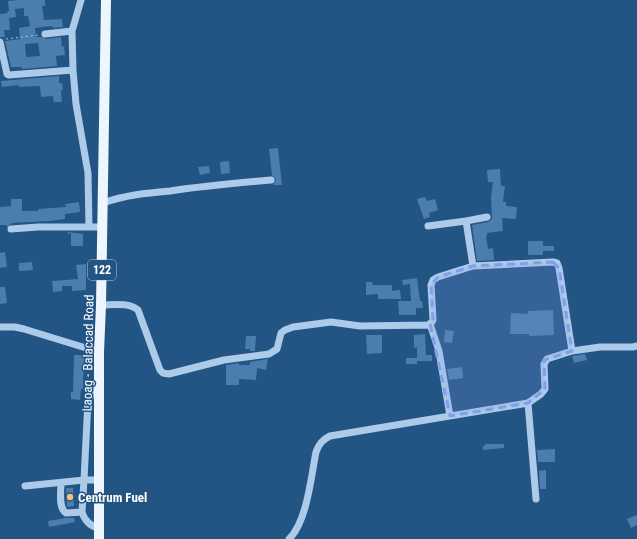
<svg xmlns="http://www.w3.org/2000/svg" width="637" height="539" viewBox="0 0 637 539" font-family="'Roboto Condensed',sans-serif">
<style>
.building{fill:#4b7eac;fill-rule:evenodd}
.lines{fill:none;stroke-linecap:round;stroke-linejoin:round}
.path{stroke:#abcbe9;stroke-width:1;stroke-dasharray:2 3;stroke-linecap:butt}
.minor{stroke:#abcbe9;stroke-width:7}
.major{stroke:#edf5fe;stroke-width:10}
.marked{fill:#839eea;fill-opacity:0.2;stroke:#839eea;stroke-width:3;stroke-dasharray:8 5;stroke-linejoin:round}
.poi-dot{fill:#f5c36d;stroke:#225484;stroke-width:1.5}
.labels{text-anchor:middle;dominant-baseline:central;stroke-width:3;stroke-linejoin:round;paint-order:stroke}
.shield{fill:#225484;stroke:#bdccda;stroke-width:1}
.shield-label{font-size:12px;font-weight:bold;fill:#fff}
.street-label{font-size:13px;fill:#fff;stroke:#225484}
.poi-label{font-size:13px;font-weight:bold;fill:#fff;stroke:#225484;text-anchor:start}
</style>
<rect width="100%" height="100%" fill="#225484"/>
<path class="building" d="M19 0H45V6H42L44 20 62 19 63 27 53 28 52 26 35 28 36 37H41L46 39 61 37 62 47 64 46 65 55 56 56 57 66 22 69V67H11L5 41 20 39 19 28 30 26 28 16H24V8L15 9 16 17 9 18 10 30H4L5 37H0V14L8 13 7 11H9L8 1ZM38 43 40 56 26 57 25 44Z
M59 76V83H62L63 90H61L62 102H54L53 96 41 97 40 86 19 87V85L2 87 1 81Z
M278 148 282 185H273L276 179 272 175 269 149Z
M229 161 230 173 221 174 220 162Z
M209 166 210 173 200 175 198 167Z
M500 169 501 186H505L503 202H506V206L517 207 516 219 502 218 503 231 487 233V236L486 237 488 249 493 248 494 260 477 261 472 225 488 222 492 219 491 197 493 182H488L487 170Z
M425 197 427 201 435 199 438 210 429 213 430 217 424 219 417 199Z
M11 199H22V211H38V209L66 207 65 204 79 202 80 212 65 214V219L49 221 12 223 7 227 6 225H0V207L11 206Z
M68 232 83 234V246H71V233L68 234Z
M528 241H543V246H554V251H543V255H528Z
M5 252 7 267 0 268V253Z
M32 262 33 270 19 271V263Z
M86 264V290L72 291V286H62V291L53 292 52 281 78 279 76 265Z
M417 278 420 301H422L423 308H416V315H399L398 301H411L410 284 403 285 402 280Z
M366 282H372L373 285H392V291L400 290 401 299H378V294L366 295Z
M0 287H5L7 303 0 304Z
M553 310 554 335 529 336V334H510L511 313 528 314V311Z
M445 330 454 331 452 343 444 342Z
M425 334 426 355H432V361H417V364H406V358H417V347L414 348V335Z
M366 335H382V353L367 354Z
M246 336H256L255 351H250V349H245Z
M585 354 587 360 574 363 572 356Z
M74 355H84L83 389H81L80 400 71 399V392H73Z
M268 359 266 370 257 368 256 380 239 379V385H226V365L239 363V365H250V362Z
M462 367 463 378 449 380 447 369Z
M485 444H504V448L483 450V446H485Z
M555 449V462H538L537 450Z
M546 470V489H540L539 471Z
M66 488H73L74 506 67 507V506Z
M637 515V525L631 528 627 519Z
M65 518H74L75 522 49 527 48 521Z"/>
<g class="lines">
<path class="path" d="M6 39 39 35"/>
<path class="minor" d="M45 34 72 31
M0 42 7 74 9 75 73 70 72 31 81 0
M73 70 76 104 88 173 89 227
M103 203C125 195 147 193 170 191 204 186 237 183 271 180
M428 226 466 221
M11 229 38 227H103
M473 266 466 221 487 217
M101 305C113 305 128 302 138 310L160 370 163 373 169 374 224 360 269 354 277 349 281 333 285 330 293 327 331 322 360 326 428 325 432 322 433 320 431 285 433 280 438 277 473 266 553 262 557 263 559 268 572 351
M430 324 439 351 450 416
M0 327H15L24 329 99 352
M528 403 536 499
M61 483C61 491 58 508 66 513L82 512
M25 486 84 480 88 400 100 382
M99 528C91 527 84 520 82 512L84 480H99
M289 539C307 522 311 477 316 452 319 444 322 440 330 436L528 403 541 394 545 389 544 364 547 359 572 351 600 347H633L637 346"/>
<path class="major" d="M99 539V352L101 305 106 0"/>
</g>
<path class="marked" d="M553 262 559 268 572 351 544 360 545 389 528 403 450 416 430 324 433 321 431 285 438 277 473 266Z"/>
<circle class="poi-dot" cx="70" cy="497" r="4"/>
<g class="labels">
<rect class="shield" x="88" y="260" width="28" height="20" rx="3"/>
<g class="shield-label">
<text x="102" y="270">122</text>
</g>
<g class="street-label">
<text transform="translate(88 353) rotate(-89)">Laoag - Balaccad Road</text>
</g>
<g class="poi-label">
<text x="78" y="497">Centrum Fuel</text>
</g>
</g>
</svg>
